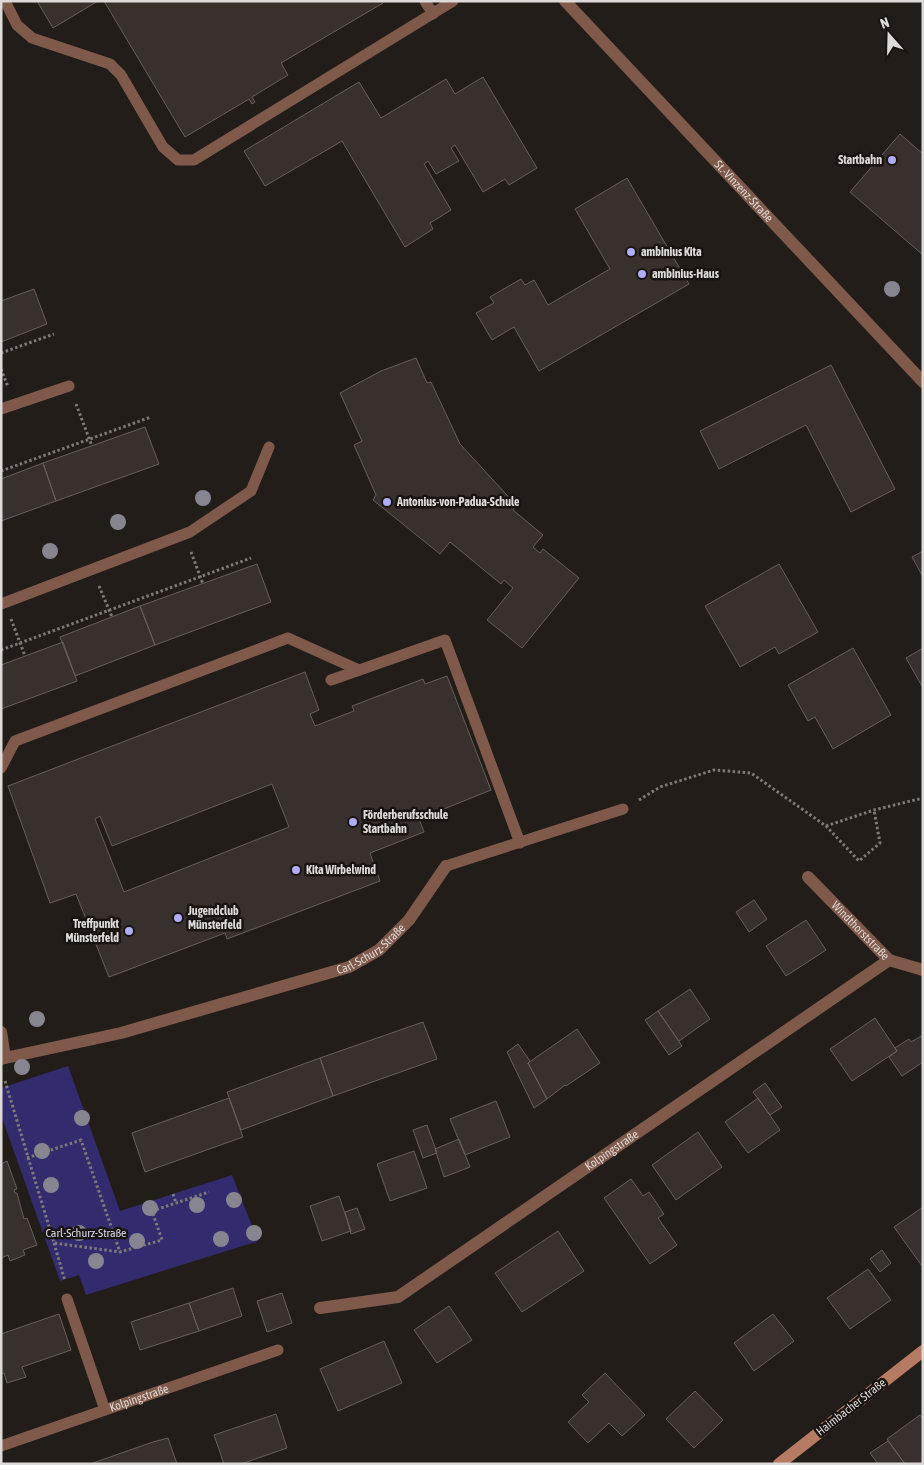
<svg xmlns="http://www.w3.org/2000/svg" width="924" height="1465" viewBox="0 0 924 1465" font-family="'Asap Condensed',sans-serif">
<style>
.green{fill:#322b6e}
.building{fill:#37302d;stroke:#675f5c;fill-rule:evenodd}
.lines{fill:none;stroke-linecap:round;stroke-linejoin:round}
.path{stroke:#7f7a77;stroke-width:3;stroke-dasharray:2.5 2.5;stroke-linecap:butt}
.service{stroke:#7f5a4b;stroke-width:11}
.minor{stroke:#7f5a4b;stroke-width:12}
.secondary{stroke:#b67b63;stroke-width:12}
.tree{fill:#878690}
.poi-dot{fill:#aeaefb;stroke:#1a1411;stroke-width:2}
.labels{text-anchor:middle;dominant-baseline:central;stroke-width:5;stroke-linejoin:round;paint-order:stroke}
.poi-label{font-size:12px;font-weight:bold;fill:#dedad8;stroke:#1a1411;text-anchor:start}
.street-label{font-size:12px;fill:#dedad8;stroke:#1a1411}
.park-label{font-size:12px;fill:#d9dbf1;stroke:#1a1411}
</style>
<rect width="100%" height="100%" fill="#231d1a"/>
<path class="green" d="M68 1066 120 1211 232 1175 258 1241 86 1295 79 1275 60 1281 1 1115V1088Z"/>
<path class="building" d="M37 1H98L53 28Z
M104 1H382L383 3 281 63 288 75 252 97 255 102 252 104 249 99 185 137Z
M483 77 537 168 509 185 505 179 483 192 455 145 451 148 459 161 436 174 428 161 424 164 451 210 430 223 433 229 405 247 342 141 265 186 244 151 359 82 381 118 446 79 455 94Z
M900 134 923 154V255L850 192Z
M627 178 689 284 539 371 514 327 492 340 476 313 494 303 490 297 521 279 525 285 534 280 548 305 610 269 575 209Z
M34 289 47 324 1 342V301Z
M416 358 427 383 431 382 460 444 516 505 513 510 543 535 533 547 540 553 543 549 579 578 522 648 487 620 513 588 504 580 501 584 450 542 440 554 373 500 376 495 354 445 362 441 340 393 381 371Z
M831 365 895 489 851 512 806 425 719 469 700 431Z
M145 427 159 464 56 501 43 463Z
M43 463 56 501 1 521V479Z
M923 551V577L912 557Z
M257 564 271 602 155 645 140 606Z
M779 564 818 632 779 654 775 647 740 667 705 606Z
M140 606 155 645 75 676 60 637Z
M63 642 77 681 1 709V665Z
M853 648 891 715 833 749 815 717 808 721 788 685Z
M923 648V688L906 658Z
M305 672 319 710 310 714 315 726 354 711 352 706 423 679 425 684 447 676 491 790 419 819 424 832 370 853 380 881 227 939 225 933 109 977 76 894 50 903 8 786ZM272 784 289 827 124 892 95 819 100 816 112 846Z
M754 900 767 919 749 932 736 912Z
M806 920 826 950 786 976 766 946Z
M690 989 710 1019 679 1041 658 1011Z
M658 1011 682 1046 669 1055 645 1020Z
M875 1018 897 1051 852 1081 830 1049Z
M423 1022 437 1059 333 1096 320 1058Z
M577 1029 600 1063 566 1086 565 1085 547 1099 528 1063Z
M923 1035V1062L902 1076 889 1057 897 1051 895 1048 909 1039 911 1042Z
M518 1044 530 1061 528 1063 547 1099 534 1108 507 1052Z
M320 1058 333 1096 241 1130 227 1092Z
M765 1083 782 1107 770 1115 753 1092Z
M229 1098 243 1137 145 1172 132 1133Z
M758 1098 780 1130 748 1153 725 1122Z
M496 1101 510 1137 465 1155 450 1119Z
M427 1125 437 1153 423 1158 413 1130Z
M698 1132 722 1167 676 1200 652 1165Z
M459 1139 470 1167 444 1177 435 1149Z
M414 1151 427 1188 390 1201 377 1164Z
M7 1161 17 1189 14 1190 15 1193H17L24 1219 27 1218 37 1245 23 1250 25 1255 10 1261 8 1255 1 1258V1164Z
M631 1179 643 1196 649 1192 664 1214 658 1218 677 1245 650 1264 604 1198Z
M339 1196 351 1231 322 1241 310 1206Z
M923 1207V1265L922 1266 894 1227Z
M357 1208 365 1229 351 1234 345 1212Z
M558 1231 584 1271 522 1312 495 1273Z
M882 1250 891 1263 880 1272 870 1259Z
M868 1269 891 1300 850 1329 827 1298Z
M233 1288 242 1316 199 1331 189 1303Z
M282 1293 292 1323 267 1332 257 1301Z
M189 1303 199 1331 140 1350 131 1322Z
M449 1306 472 1340 437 1363 414 1330Z
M59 1314 71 1350 22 1367 26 1377 7 1383 4 1373 1 1374V1334Z
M773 1314 794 1341 754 1371 734 1343Z
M384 1341 402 1383 338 1411 320 1369Z
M605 1373 645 1415 622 1436 609 1423 588 1443 568 1422 589 1402 582 1395Z
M695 1391 723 1420 694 1448 666 1419Z
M276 1414 287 1448 241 1464H224L214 1435Z
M920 1415 923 1419V1464H905L887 1439Z
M168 1438 177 1464H90L153 1442Z
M888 1441 905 1464H878L870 1453Z"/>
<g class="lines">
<path class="path" d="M1 353 54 334
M1 369 8 387
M76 404 92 446
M1 471 151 417
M191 552 203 584
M99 586 112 617
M11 619 25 656
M1 650 251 558
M639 800 660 787 714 770 751 773 826 826 859 861 880 843 874 810
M826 826 874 810 923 798
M5 1081 54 1243 120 1252 162 1240 152 1211 209 1192
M27 1158 81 1140 120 1252
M173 1194 176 1203
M54 1243 65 1281"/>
<g class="service">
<path d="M5 1 17 25 32 38 110 64 121 75 163 147 178 160H194L453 1"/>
<path d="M425 1 433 14"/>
<path d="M1 409 69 386"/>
<path d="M1 604 190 532 251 491 269 447"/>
<path d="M331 680 445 640 520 843"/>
<path d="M1 768 15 741 288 638 359 670"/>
<path d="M446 866 623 809"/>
<path d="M67 1299 105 1410"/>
<path id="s1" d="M1 1446 278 1350"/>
</g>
<g class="minor">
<path id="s2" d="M565 1 923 382"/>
<path id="s3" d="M808 877 889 960 923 970"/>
<path d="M1 1032 5 1058 1 1059"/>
<path id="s4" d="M5 1058 121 1033 349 967 379 950 409 920 446 866"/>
<path id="s5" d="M320 1308 398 1297 889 960"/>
</g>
<path class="secondary" d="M779 1464 923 1351"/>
</g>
<g class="tree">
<circle cx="892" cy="289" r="8"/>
<circle cx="203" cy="498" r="8"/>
<circle cx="118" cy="522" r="8"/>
<circle cx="50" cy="551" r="8"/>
<circle cx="37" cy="1019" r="8"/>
<circle cx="22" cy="1067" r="8"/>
<circle cx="82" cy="1118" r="8"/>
<circle cx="42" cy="1151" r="8"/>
<circle cx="51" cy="1185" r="8"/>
<circle cx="234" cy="1200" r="8"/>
<circle cx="197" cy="1205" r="8"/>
<circle cx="150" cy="1208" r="8"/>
<circle cx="79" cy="1233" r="8"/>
<circle cx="254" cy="1233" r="8"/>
<circle cx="221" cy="1239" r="8"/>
<circle cx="137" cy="1241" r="8"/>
<circle cx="96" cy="1261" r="8"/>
</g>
<g class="poi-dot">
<circle cx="892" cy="160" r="5"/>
<circle cx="631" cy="252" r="5"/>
<circle cx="642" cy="274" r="5"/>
<circle cx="387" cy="502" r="5"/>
<circle cx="353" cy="822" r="5"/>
<circle cx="296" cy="870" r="5"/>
<circle cx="178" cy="918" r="5"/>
<circle cx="129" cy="931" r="5"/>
</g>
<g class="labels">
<g class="poi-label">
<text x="882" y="160" text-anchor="end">Startbahn</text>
<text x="641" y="252">ambinius Kita</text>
<text x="652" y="274">ambinius-Haus</text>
<text x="397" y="502">Antonius-von-Padua-Schule</text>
<text x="363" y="815">Förderberufsschule<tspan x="363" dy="14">Startbahn</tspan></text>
<text x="306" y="870">Kita Wirbelwind</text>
<text x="188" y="911">Jugendclub<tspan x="188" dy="14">Münsterfeld</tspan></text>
<text x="119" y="924" text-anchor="end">Treffpunkt<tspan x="119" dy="14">Münsterfeld</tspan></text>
</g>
<g class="street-label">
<text stroke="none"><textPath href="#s2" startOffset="261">St.-Vinzenz-Straße</textPath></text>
<text stroke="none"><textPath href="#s3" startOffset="75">Windthorststraße</textPath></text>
<text stroke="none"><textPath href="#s4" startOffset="384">Carl-Schurz-Straße</textPath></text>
<text stroke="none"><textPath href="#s5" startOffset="338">Kolpingstraße</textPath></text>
<text stroke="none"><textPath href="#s1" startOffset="146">Kolpingstraße</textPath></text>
<text transform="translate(851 1407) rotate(-38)">Haimbacher Straße</text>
</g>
<g class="park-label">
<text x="86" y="1233">Carl-Schurz-Straße</text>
</g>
</g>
<rect width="924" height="1465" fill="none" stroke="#dedad8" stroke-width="5"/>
<g transform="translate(889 35) rotate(340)" stroke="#1a1411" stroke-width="4" paint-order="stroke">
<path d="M0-4L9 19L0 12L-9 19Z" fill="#dedad8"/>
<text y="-8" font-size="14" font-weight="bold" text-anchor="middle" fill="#dedad8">N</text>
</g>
</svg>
